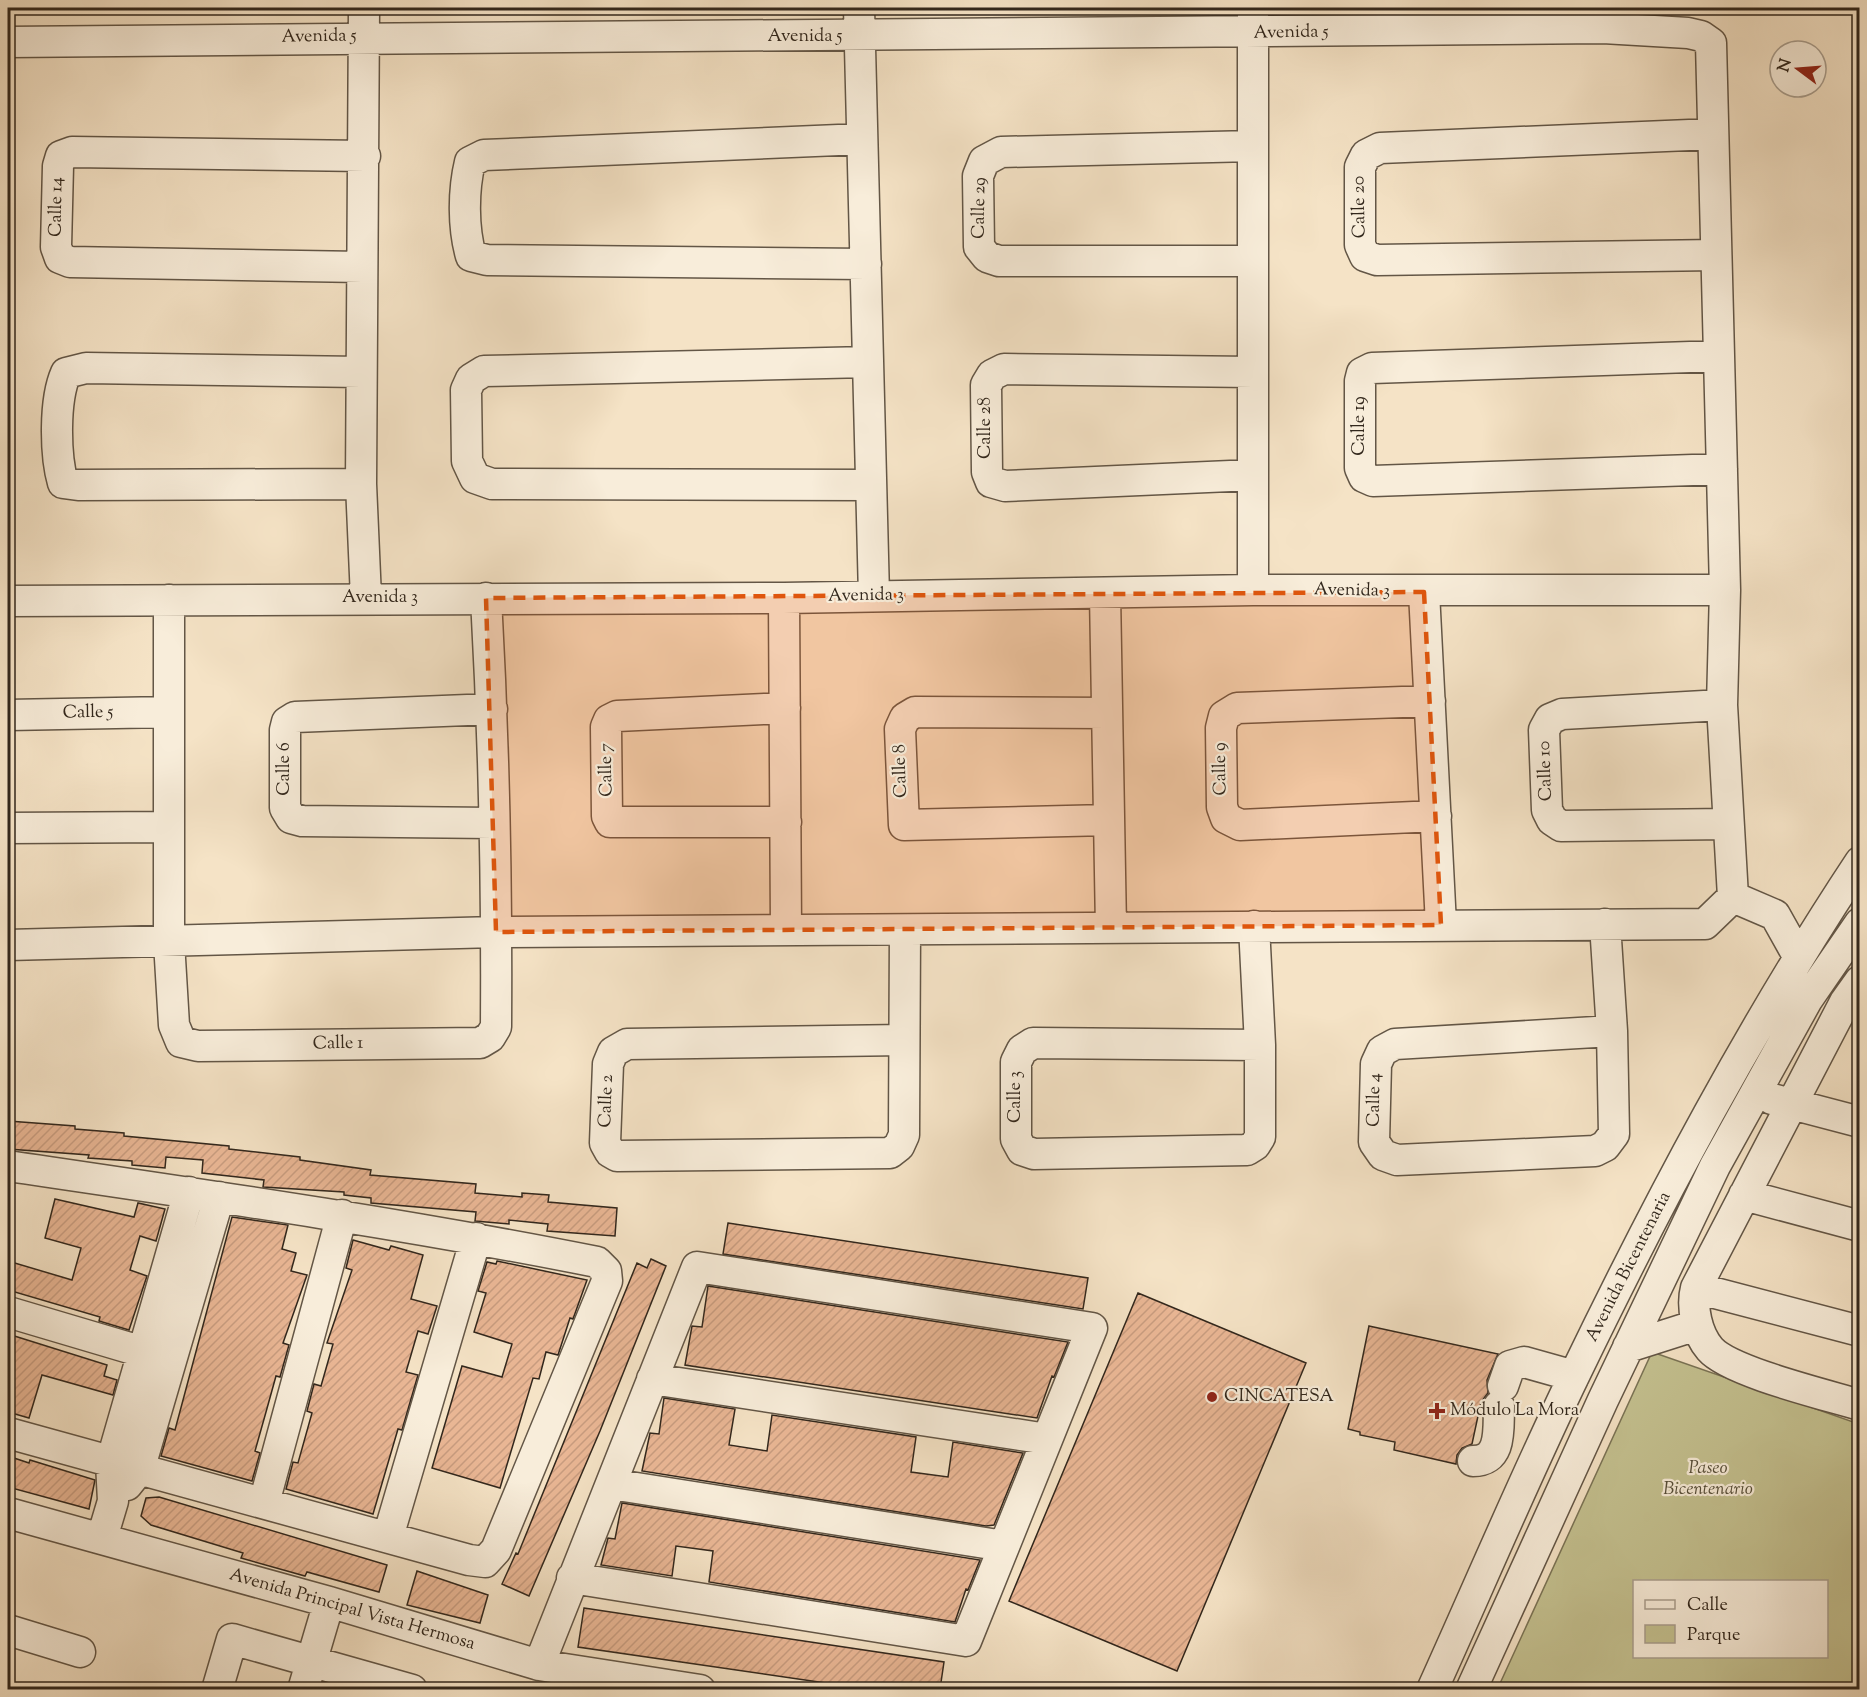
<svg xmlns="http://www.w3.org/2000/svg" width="1867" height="1697" viewBox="0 0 1867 1697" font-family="'Sorts Mill Goudy',serif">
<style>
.green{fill:#c4c190;stroke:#7b7456;stroke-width:1.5;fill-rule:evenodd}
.building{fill:url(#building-hatch);stroke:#32271c;stroke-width:1.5}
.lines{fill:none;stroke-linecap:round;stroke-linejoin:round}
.minor-casing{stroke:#635646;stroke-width:33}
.minor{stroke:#f8edda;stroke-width:30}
.marked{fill:#df560d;fill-opacity:0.2;stroke:#df560d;stroke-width:4.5;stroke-dasharray:12 8;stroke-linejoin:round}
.poi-dot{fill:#8f2418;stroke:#f8edda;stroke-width:2}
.labels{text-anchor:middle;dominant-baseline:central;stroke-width:4.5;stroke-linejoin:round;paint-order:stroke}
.street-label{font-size:18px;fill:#32271c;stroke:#f8edda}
.poi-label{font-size:18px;fill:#32271c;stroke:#f8edda;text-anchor:start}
.park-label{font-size:18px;font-style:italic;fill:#564e39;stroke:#f8edda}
</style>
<defs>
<pattern id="building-hatch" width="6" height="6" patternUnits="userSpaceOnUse" patternTransform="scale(1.5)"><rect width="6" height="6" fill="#e9b694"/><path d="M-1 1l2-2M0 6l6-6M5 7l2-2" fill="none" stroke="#c89c7f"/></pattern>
</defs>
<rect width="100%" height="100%" fill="#f5e3c6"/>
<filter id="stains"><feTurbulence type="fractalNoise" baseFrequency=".00333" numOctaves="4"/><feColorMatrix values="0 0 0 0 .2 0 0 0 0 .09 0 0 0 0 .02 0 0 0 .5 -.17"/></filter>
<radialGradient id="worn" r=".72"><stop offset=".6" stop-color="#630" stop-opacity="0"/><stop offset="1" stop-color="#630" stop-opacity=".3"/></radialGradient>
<path class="green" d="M634 8H844L845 15 641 13Z
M1652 1352 1859 1424V1689L1497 1690ZM1634 1582H1826V1656H1634Z"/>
<path class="building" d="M8 1121 75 1126V1129L124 1133V1136L229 1146V1149L300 1157V1160L371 1170 370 1175 476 1184 475 1193 522 1197V1193L549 1195 548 1202 617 1208 615 1236 547 1231 548 1224 509 1220V1224L475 1221 476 1212 371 1203V1198L344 1195V1192L263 1187 264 1180 202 1173 203 1160 166 1157 165 1168 132 1165V1161L88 1158 89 1155 8 1149Z
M55 1199 134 1217 138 1203 165 1209 156 1241 140 1236 130 1270 147 1276 129 1330 99 1321 100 1317 8 1290V1261L72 1280 81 1248 45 1238Z
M232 1217 288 1225 282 1249 296 1253 291 1271 307 1275 283 1343 289 1345 280 1377 276 1376 266 1412 255 1451 260 1453 252 1481 161 1456 169 1428 175 1430Z
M728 1223 1088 1278 1083 1309 723 1254Z
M353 1240 389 1250 391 1246 423 1255 411 1299 437 1306 428 1334 418 1331 406 1372 418 1375 402 1430 398 1429 373 1514 286 1489 293 1462 298 1463 312 1413 307 1411 314 1384 321 1386 333 1344 327 1343 352 1270 346 1268Z
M651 1259 666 1266 600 1431 529 1596 502 1584 516 1553 518 1554 637 1263 647 1268Z
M497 1261 587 1280 573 1319 570 1318 558 1355 546 1352 539 1379 533 1378 500 1488 432 1468 462 1366 502 1377 512 1344 474 1332 486 1293 478 1291 487 1262 496 1264Z
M708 1286 1068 1342 1054 1377 1052 1376 1037 1418 685 1365 692 1326 702 1327Z
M1138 1293 1306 1363 1177 1671 1009 1601Z
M1369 1326 1498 1354 1487 1380 1488 1393 1481 1402 1472 1444 1462 1448 1457 1455 1456 1464 1394 1450 1395 1442 1360 1435V1432L1348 1429Z
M8 1334 107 1365 104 1376 117 1380 113 1395 42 1375 29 1418 8 1412Z
M664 1398 735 1409 729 1445 767 1451 772 1415 916 1437 911 1472 948 1477 953 1442 1023 1453 994 1525 986 1526 642 1471 650 1433 659 1434Z
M8 1456 29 1463 30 1460 95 1480 89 1509 8 1487Z
M159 1497 387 1565 379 1592 307 1572 305 1576 241 1558 243 1553 151 1525 141 1516 146 1498Z
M622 1503 980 1560 968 1590 966 1589 955 1622 709 1582 713 1551 676 1546 672 1576 601 1565 608 1538 615 1539Z
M417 1571 488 1595 480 1623 407 1605Z
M584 1608 944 1662 940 1689H867L578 1647Z"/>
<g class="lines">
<defs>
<path id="minor" d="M364 8 361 484 366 598
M859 8 874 596
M1603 9V28L1688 33 1701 36 1711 43 1725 590 1722 705 1733 897
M8 42C539 34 1071 37 1603 28
M1713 134 1380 148 1366 155 1360 167V245L1365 256 1377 260 1716 255
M862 139 484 155 470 162C463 191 463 228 471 256L487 260 866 264
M1253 261H999L987 257 979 247 978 176 984 161 1001 152 1253 146
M362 267 70 262 60 258 56 247 58 166 61 156 72 152 365 156
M1719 356 1372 368 1362 373 1360 381V468L1364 477 1373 481 1722 469
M868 362 484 371 471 379 466 390 467 461 475 478 492 484 871 485
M1253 475 1005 486 991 482 987 472 986 385 992 375 1004 369 1253 372
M361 484 78 485 63 483C55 455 54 400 66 373L86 368 361 372
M1253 590V8
M1424 592 1441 925
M1105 594 1111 928
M784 598 786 930
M169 600V942L174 1025 181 1042 198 1046 480 1043 490 1037 496 1027C497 884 494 741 486 598
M8 601 784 598 1253 590H1725
M1430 701 1237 708 1224 716 1221 728 1222 807 1226 818 1240 825 1436 816
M1722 705 1562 714 1550 719 1544 730 1547 810 1552 820 1561 826 1727 824
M785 708 617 716 609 720 606 727 607 816 610 822H786
M492 709 295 717 287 722 285 730V808L291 818 302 821 493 823
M1107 713 915 712 905 718 900 729 904 825 1108 820
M8 715 169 712
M8 828 169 827
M1733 897 1775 915 1798 956
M1605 924 1612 1031 1614 1134 1605 1146 1595 1151 1397 1160 1383 1155 1374 1142 1376 1064 1382 1051 1395 1044 1612 1031
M1254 926 1260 1045V1137L1255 1145 1247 1150 1034 1154 1022 1150 1016 1139V1062L1022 1050 1033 1043 1260 1045
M8 945 496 932 1705 924 1733 897
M904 1040 627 1044 613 1052 608 1064 605 1143 610 1152 617 1156 890 1153 899 1146 904 1135 905 930
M1772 1099 1860 1122
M8 1166C205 1195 401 1223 597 1262L606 1271 607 1281 496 1550 485 1562 469 1560 8 1433
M1744 1195 1860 1226
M1696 1288 1845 1002 1860 981
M8 1312 143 1352
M1860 1331 1696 1288C1691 1307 1697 1334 1710 1349 1730 1372 1827 1395 1860 1405
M1628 1347 1697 1325
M652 1379 1047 1439
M1503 1386 1510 1366 1524 1362 1574 1376
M1473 1461C1503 1461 1498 1428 1499 1406
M611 1484 1004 1546
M127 1485 139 1470 219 1197
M264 1503 342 1215
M8 1513 329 1602 539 1665 700 1690
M388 1537 476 1238
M102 1538 113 1501 111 1463 189 1192
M8 1630 80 1652
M539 1665 697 1267 1092 1328 966 1641 572 1578
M217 1690 232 1639 412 1690
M303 1690 329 1602
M1432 1690C1480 1584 1525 1477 1575 1374 1660 1198 1752 1025 1860 862
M1471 1690 1603 1400 1715 1166 1807 1000 1860 923"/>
</defs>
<use href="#minor" class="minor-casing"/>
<use href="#minor" class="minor"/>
</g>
<path class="marked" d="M1424 592 1441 925 496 932 486 598Z"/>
<g class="poi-dot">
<circle cx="1212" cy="1397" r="6"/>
<path d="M1434 1402h6v6h6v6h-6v6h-6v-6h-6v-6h6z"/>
</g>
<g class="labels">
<g class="street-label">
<text transform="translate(1291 33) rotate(-1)">Avenida 5</text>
<text transform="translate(319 37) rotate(-1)">Avenida 5</text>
<text x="805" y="37">Avenida 5</text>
<text transform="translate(57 207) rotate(-89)">Calle 14</text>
<text transform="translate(1360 207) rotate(-91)">Calle 20</text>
<text transform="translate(980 208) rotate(-89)">Calle 29</text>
<text transform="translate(1360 426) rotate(-90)">Calle 19</text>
<text transform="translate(986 428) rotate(-90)">Calle 28</text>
<text transform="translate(1352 591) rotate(1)">Avenida 3</text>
<text transform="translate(866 596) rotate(-1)">Avenida 3</text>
<text x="380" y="598">Avenida 3</text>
<text transform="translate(88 713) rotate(-1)">Calle 5</text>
<text transform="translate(285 769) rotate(-90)">Calle 6</text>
<text transform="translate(1221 769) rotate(-91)">Calle 9</text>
<text transform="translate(607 770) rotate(-91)">Calle 7</text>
<text transform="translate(901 771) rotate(-92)">Calle 8</text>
<text transform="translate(1546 771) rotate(-92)">Calle 10</text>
<text transform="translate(338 1044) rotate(-1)">Calle 1</text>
<text transform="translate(1016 1097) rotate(-90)">Calle 3</text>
<text transform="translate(1375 1100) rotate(-89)">Calle 4</text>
<text transform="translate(607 1101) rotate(-88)">Calle 2</text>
<text transform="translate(1629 1267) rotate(-63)">Avenida Bicentenaria</text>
<text transform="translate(352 1610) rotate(16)">Avenida Principal Vista Hermosa</text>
</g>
<g class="poi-label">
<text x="1224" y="1397">CINCATESA</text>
<text x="1450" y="1411">Módulo La Mora</text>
</g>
<g class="park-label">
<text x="1708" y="1469">Paseo<tspan x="1708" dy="21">Bicentenario</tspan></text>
</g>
</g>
<rect width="1867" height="1697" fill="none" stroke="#f5e3c6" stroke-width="30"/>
<rect x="9" y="9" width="1849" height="1679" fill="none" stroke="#32271c" stroke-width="3"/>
<rect x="15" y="15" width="1837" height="1667" fill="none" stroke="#32271c" stroke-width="1.5"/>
<rect x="1633" y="1580" width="195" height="78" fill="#f8edda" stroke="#a99e8e" stroke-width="1.5"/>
<rect x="1645" y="1600" width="30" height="9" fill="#f8edda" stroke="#a99e8e" stroke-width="1.5"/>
<text x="1687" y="1610" font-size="18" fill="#32271c">Calle</text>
<rect x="1645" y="1625" width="30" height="18" fill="#c4c190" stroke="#a99e8e" stroke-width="1.5"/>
<text x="1687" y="1640" font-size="18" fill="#32271c">Parque</text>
<g transform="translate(1798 69) rotate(286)"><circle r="28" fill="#f8edda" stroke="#a99e8e" stroke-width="1.5"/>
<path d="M0-4.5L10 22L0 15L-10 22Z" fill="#8f2418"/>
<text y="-9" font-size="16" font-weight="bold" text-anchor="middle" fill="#32271c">N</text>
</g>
<rect width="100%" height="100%" filter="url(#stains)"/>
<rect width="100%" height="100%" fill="url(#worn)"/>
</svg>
